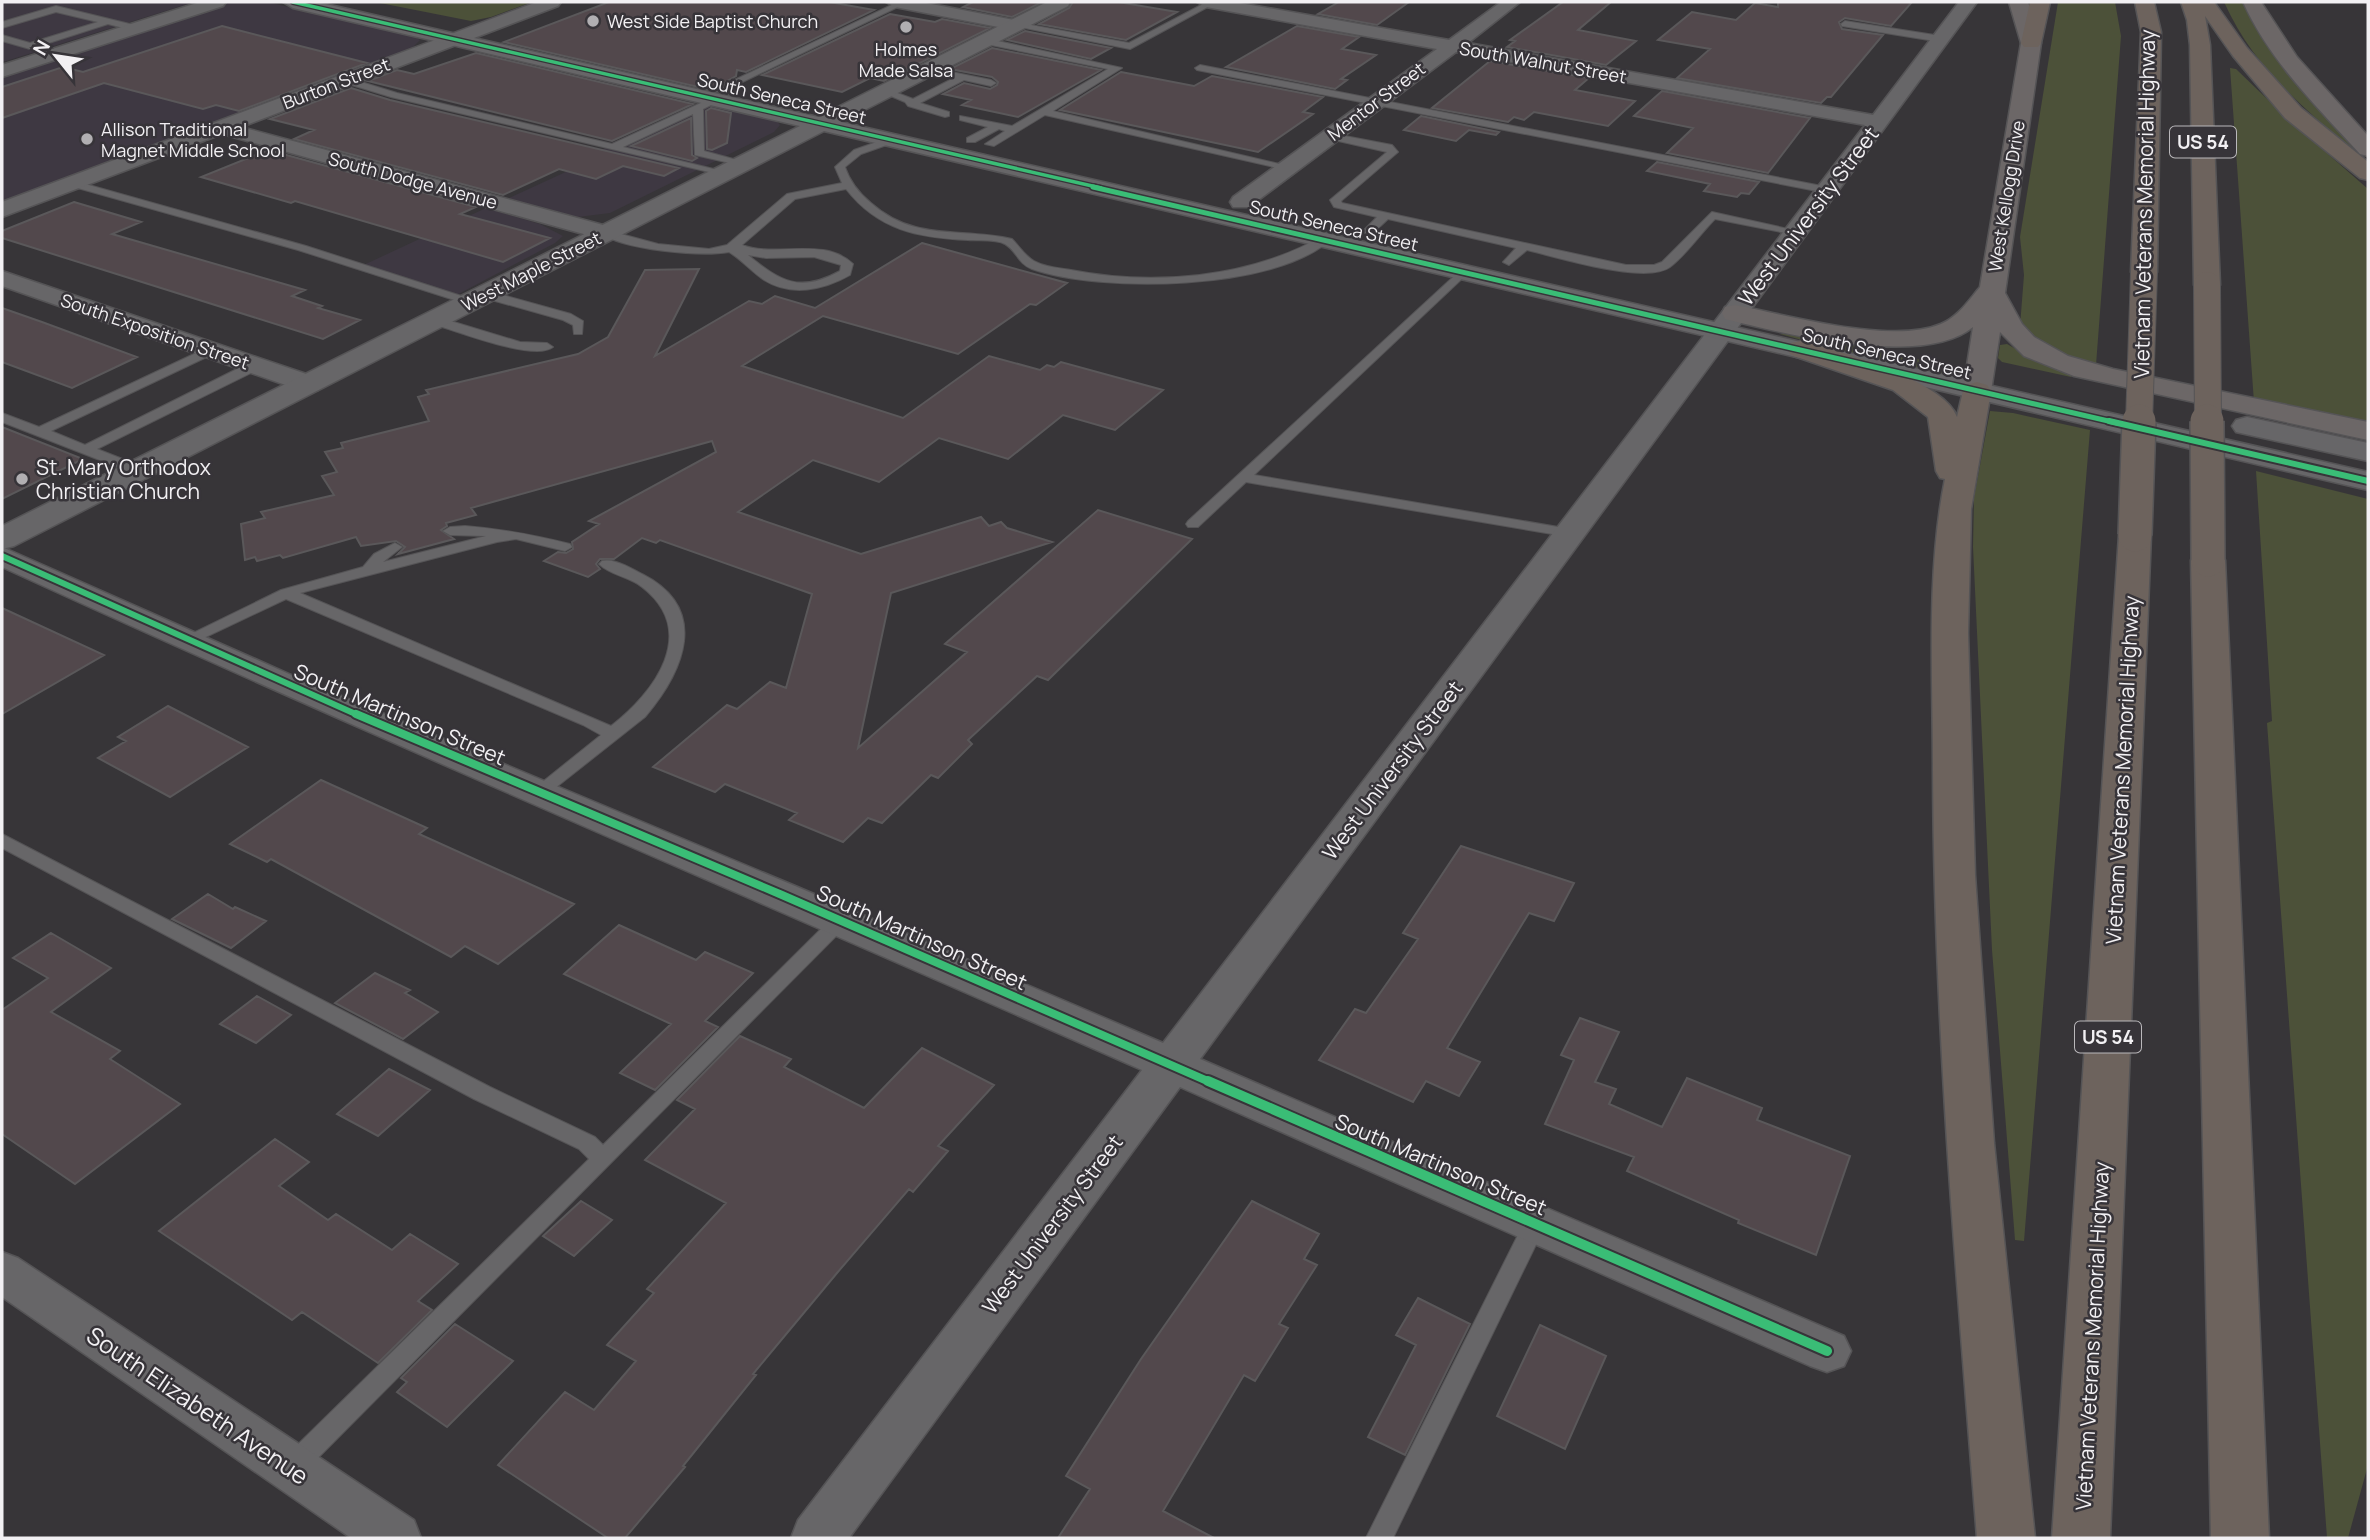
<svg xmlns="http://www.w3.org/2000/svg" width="2370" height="1540" viewBox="0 0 2370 1540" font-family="Manrope,sans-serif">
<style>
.built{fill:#3e3842}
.green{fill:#4c5139}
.building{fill:#52484c;stroke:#5a585a;stroke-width:2}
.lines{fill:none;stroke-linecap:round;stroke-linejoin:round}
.service-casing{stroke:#555456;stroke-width:2}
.minor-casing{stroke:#555456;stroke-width:3}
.tertiary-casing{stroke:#555456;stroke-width:3}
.secondary-casing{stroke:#555456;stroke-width:3}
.motorway-casing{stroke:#555456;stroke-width:3}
.service{fill:#676668;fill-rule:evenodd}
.minor{fill:#676668;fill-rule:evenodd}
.tertiary{fill:#676668;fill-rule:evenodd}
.secondary{fill:#6c6767;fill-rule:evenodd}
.motorway{fill:#6d635d;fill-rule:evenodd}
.motorway-bridge-far1-casing{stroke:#555456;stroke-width:28;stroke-linecap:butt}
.motorway-bridge-casing{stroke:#555456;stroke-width:36;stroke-linecap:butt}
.motorway-bridge-far1{stroke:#6d635d;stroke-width:26}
.motorway-bridge{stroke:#6d635d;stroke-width:33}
.cycleway-far4-casing{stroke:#373439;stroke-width:6}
.cycleway-far3-casing{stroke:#373439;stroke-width:8}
.cycleway-far2-casing{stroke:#373439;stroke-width:10}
.cycleway-far1-casing{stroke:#373439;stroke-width:12}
.cycleway-casing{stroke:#373439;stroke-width:14}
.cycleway-far4{stroke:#3abd76;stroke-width:3.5}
.cycleway-far3{stroke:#3abd76;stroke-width:5}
.cycleway-far2{stroke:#3abd76;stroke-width:6}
.cycleway-far1{stroke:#3abd76;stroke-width:8}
.cycleway{stroke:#3abd76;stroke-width:10}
.poi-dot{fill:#b1afb2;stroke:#373439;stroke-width:2.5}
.labels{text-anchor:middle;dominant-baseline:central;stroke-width:5;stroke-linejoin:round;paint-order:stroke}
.far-poi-label{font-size:18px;fill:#f2f0f3;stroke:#373439;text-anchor:start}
.far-street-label{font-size:18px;fill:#f2f0f3;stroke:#373439}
.shield{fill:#373439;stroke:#bab8bb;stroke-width:2}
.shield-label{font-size:19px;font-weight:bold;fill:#f2f0f3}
.street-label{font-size:21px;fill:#f2f0f3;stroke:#373439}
.poi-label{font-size:21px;fill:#f2f0f3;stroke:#373439;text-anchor:start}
.near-street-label{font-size:24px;fill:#f2f0f3;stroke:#373439}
</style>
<rect width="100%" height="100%" fill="#373538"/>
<path class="built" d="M2 2H194L6 61H2Z
M229 2H267L414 36 420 40 411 49 2 203V75Z
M703 102 775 119 780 125 774 132 610 213 578 217 507 199 607 153 601 150Z
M486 208 540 224 563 236 555 243 449 299 355 269Z"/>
<path class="green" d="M375 2H532L491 17 471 21Z
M2058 2H2115L2121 36 2096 365 2054 353 2020 326 2024 275 2020 237Z
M2224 2H2243C2270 58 2315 103 2356 149L2350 148C2298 103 2253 66 2224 2Z
M2230 68 2236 69 2289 120 2368 189V427L2254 402Z
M1785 333 1959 367 1958 379 1907 369 1780 334Z
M2007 344 2040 363 2072 373 2071 377 2002 362 1998 358 2000 345Z
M1990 411 2013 413 2090 430 2024 1241 2015 1240 1992 950 1973 547 1974 498Z
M2256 471 2368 499V1465L2348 1538H2327L2267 723 2272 721Z"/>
<path class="building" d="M609 2H829L874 10 746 72 737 70 736 76 722 84 723 88 734 89 733 95 504 42Z
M973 2H1042L1012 17 963 7Z
M1073 2H1118L1177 12 1126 40 1039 24 1069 8Z
M1339 2H1409L1377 25 1318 14Z
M1563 2H1611L1578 30 1636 41 1606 65 1507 47 1515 41 1510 40Z
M1778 2H1912L1891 26 1845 18 1839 22 1842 29 1883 35 1831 97H1827L1821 103 1677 78 1710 49 1658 40 1692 12 1736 20 1755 3 1778 7Z
M890 14 935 22 942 19 990 28 884 81 870 78 842 92 762 75Z
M222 26 367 63 239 111 216 105 203 109 104 83 2 118V87L63 67 83 72Z
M1297 26 1359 37 1342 49 1376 55 1341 79 1347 80 1335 89 1226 67Z
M1025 31 1111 48 1091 59 1007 40Z
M992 48 1101 70 1018 117 962 105 971 100 943 94 964 83 990 89 997 85 998 82 992 77 950 69Z
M476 53 693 104 612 141 368 81 397 70 414 74Z
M1490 61 1589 78 1575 90 1635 101 1608 126 1534 112 1524 120 1514 117 1508 122 1432 108Z
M1121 72 1194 86 1212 76 1323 97 1303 112 1313 114 1258 152 1060 110Z
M351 88 390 100 679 168 664 176 623 166 596 179 559 169 503 195 294 139 314 130 270 119Z
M1662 91 1810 118 1768 173 1667 153 1693 128 1634 116Z
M711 108 731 113 727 143 712 150 707 149 706 111Z
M1421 116 1499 132 1496 135 1469 130 1456 141 1404 130Z
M691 118 692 155 697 158 692 161 631 146Z
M268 150 476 207 460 214 550 238 503 262 295 201 291 203 201 177Z
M1657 162 1759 182 1749 194 1741 193 1737 197 1704 191 1710 184 1647 171Z
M74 202 141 222 112 234 305 290 292 296 322 306 318 308 360 320 323 339 2 238V231Z
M922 243 1067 283 1036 305 1030 304 958 354 823 316 742 366 903 418 989 356 1040 370 1047 365 1054 367 1061 362 1163 390 1115 430 1063 415 1008 459 939 438 879 482 813 460 738 512 861 554 981 517 989 526 1001 522 1007 528 1052 542 891 593 858 748 967 652 945 644 1098 510 1192 539 1048 680 1037 676 968 740 972 744 938 778 931 775 882 823 868 818 843 842 789 820 797 813 725 784 715 792 653 767 727 705 737 709 770 682 786 688 812 594 660 540 656 543 642 538 614 559H600L596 564 600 569 588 577 544 561 558 552 566 553 573 549 572 542 599 524 589 521 716 452 712 441 471 508 476 515 446 523 447 526 441 530 454 539 398 554 405 547 396 541 361 546 356 537 283 558 280 555 257 561 255 557 245 560 241 524 265 518 261 512 334 495 322 476 337 472 325 452 343 448 341 443 429 421 418 397 429 394 426 390 578 354 608 337 645 270 699 269 655 356 749 301 762 304 775 296 815 308Z
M2 308 42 322 137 357 72 388 2 362Z
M2 427 83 459 2 499Z
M2 608 104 655 2 714Z
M168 706 248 747 170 797 98 758 126 741 118 737Z
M321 780 427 828 419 834 574 904 498 964 465 946 451 957 271 859 267 862 230 844Z
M1461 846 1574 883 1554 921 1529 913 1447 1048 1480 1062 1459 1096 1426 1081 1413 1102 1319 1060 1355 1009 1366 1013 1418 939 1403 933Z
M208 894 233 909 235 907 266 921 231 948 172 919Z
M619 925 696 960 705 952 753 973 705 1021 718 1027 655 1090 620 1073 671 1024 564 974Z
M51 933 111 968 51 1012 120 1051 110 1059 180 1104 75 1184 2 1134V1010L48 978 13 958Z
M375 973 410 990 405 993 438 1012 403 1039 335 1003Z
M257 996 291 1015 256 1043 220 1024Z
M1580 1018 1619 1032 1595 1082 1616 1089 1609 1104 1662 1127 1687 1078 1762 1108 1757 1120 1850 1156 1816 1255 1738 1223 1739 1220 1627 1171 1634 1157 1545 1124 1574 1060 1561 1055Z
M740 1036 791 1059 784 1067 864 1108 922 1048 994 1085 938 1146 948 1151 913 1192 909 1189 837 1273 753 1374 756 1375 683 1466 685 1467 625 1538H608L498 1465 565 1392 594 1410 636 1361 607 1345 654 1293 647 1289 726 1203 645 1160 695 1109 677 1100Z
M389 1069 430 1090 378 1136 337 1114Z
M275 1139 309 1162 279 1186 328 1220 336 1214 392 1250 410 1234 458 1264 418 1301 432 1310 378 1363 302 1312 292 1320 159 1231Z
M581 1201 612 1220 574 1256 543 1236Z
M1252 1201 1319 1234 1304 1259 1317 1265 1279 1324 1288 1328 1255 1381 1244 1375 1163 1511 1214 1538H1058L1090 1489 1066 1476 1141 1359Z
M1418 1298 1470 1324 1405 1455 1368 1437 1416 1345 1396 1335Z
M455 1324 513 1361 447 1427 397 1392 407 1382 401 1378Z
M1540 1325 1606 1356 1565 1449 1497 1416Z"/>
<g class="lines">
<defs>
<path id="service" d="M898 2 906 3 732 87 724 85Z
M1207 2 1215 3 1130 49 1010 25 1014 22 1129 43Z
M56 6 138 26 139 28 135 31 108 24 30 49 2 41V35L30 43 98 22 56 12 2 28V22Z
M1845 21 1941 36 1946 39 1941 42 1842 26 1841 24Z
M984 38 1122 68 1053 111 1292 167 1287 170 1045 115 994 146 985 144 1005 131 999 129 975 142H967V138L988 127 960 120V116L1012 126 1108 69 981 43V39Z
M1200 65 1827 187 1832 190 1827 193 1197 70 1195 68Z
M927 67 991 80 996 83 991 86 964 80 920 103 949 112V116L945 117 908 106 905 102 879 91 887 89 913 99 954 78 924 72 922 70Z
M345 77 397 93 612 144 716 96 719 97V101L703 109 704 151 748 163 743 166 695 155 693 114 623 147 726 172V176L391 97 342 82V78Z
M1329 133 1392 145 1398 152 1341 201 1342 203 1626 265H1654L1662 262 1712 212 1802 232 1796 235 1715 219C1700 234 1687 254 1670 267 1646 285 1557 257 1527 250L1509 265 1503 262 1516 248 1388 219 1373 233H1365V229L1377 217 1334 207 1330 200 1387 152 1325 138V134Z
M894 136 899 139 898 141 861 154 845 167C850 182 859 193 871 203 915 242 960 227 1012 239 1019 246 1025 256 1034 261 1045 267 1059 268 1071 270 1153 286 1248 278 1321 237L1331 239C1277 291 1099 293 1032 269 1018 264 1016 250 1005 244 996 239 978 241 968 240 918 238 878 230 846 189L795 199 742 245C776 258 824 236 853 264L850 275C824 290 791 297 764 280 752 272 742 260 729 252 701 257 623 250 600 233L606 230 658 244 709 249 727 245 787 194 842 183 835 167 854 150ZM748 255 766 258 814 257 841 265 840 271C800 293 781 282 748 255Z
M71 180 306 246 477 301 467 304 298 250 67 185 66 183Z
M1464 267 1468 269V273L1254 475 1570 529 1575 530 1577 533 1575 536 1570 537 1246 482 1198 527H1188L1186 524 1188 521Z
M485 290 571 314 583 321 582 334H574L573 325 563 320 481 297V291Z
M434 316 520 342 547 343 553 347C534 362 454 330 430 323V317Z
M211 346 215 347V353L51 431 85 445 251 362H261V368L97 449 143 467V473H133L2 422V413L39 427Z
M465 526C502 529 534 535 570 544L572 547 565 551 516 539 497 542 300 593 611 726C654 693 700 632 642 587 630 577 610 575 599 564L602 561C614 558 631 568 642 574 711 609 684 671 645 717L545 796 539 798 530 792 601 735 583 725 286 599 193 643 187 645 179 640 281 590 363 567 374 554 395 543 402 547 383 562 486 536 450 535 443 531 450 527Z
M2 834 490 1087 595 1137 603 1145 834 916H848L851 921 301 1475 292 1479 283 1475 279 1467 283 1459 589 1159 579 1149 474 1099 2 848Z
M1535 1215 1543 1217 1546 1224 1393 1538H1366L1527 1217Z"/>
<path id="minor" d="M200 2H226L223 6 2 77V65Z
M537 2H561L558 6 241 127 614 228 617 233 614 238H598L222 134 2 217V202Z
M886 2H921L1014 20 1023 25 1014 30 895 7Z
M1197 2H1234L1449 40 1501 2H1520L1468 43 1873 115 1959 2H1977L1200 1059 1844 1336 1851 1351 1844 1366 1827 1372 1810 1366 1180 1087 849 1538H791L798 1520 1142 1070C762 902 379 740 2 567V547L289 674 795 886 1163 1043 1865 125 1456 52 1249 207H1233L1230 202 1233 197 1437 49 1206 7Z
M2 271 318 378 322 384 318 390 309 392 300 390 2 286Z
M2 1252 18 1258 414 1520 421 1538H351L2 1297Z"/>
<path id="tertiary" d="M283 2H317L818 117 1047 2H1070L1068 6 841 122 2368 472V490L824 131 14 546 2 549V526L800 126 293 8Z
M2247 417 2368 443V461L2236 432 2232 426 2236 420Z"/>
<path id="secondary" d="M2009 2H2028L2041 43 2005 293 2022 324 2034 337 2068 356 2113 369 2368 422V440L2074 376 2024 356 2000 332 1991 391 1987 397 1977 400 1967 397 1963 391 1973 327C1923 368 1785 334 1725 319L1722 313 1725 307 1735 305C1787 315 1892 345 1941 324 1958 317 1969 300 1980 287L2021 43Z
M2243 2H2261L2297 57 2368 136V156L2360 154C2317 107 2269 60 2243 2Z"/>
<path id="motorway" d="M2030 2H2050L2041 43 2038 47H2024L2021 43Z
M2135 2H2154L2161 32 2157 272 2153 277 2144 280 2135 277 2131 272 2141 32Z
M2181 2H2214L2247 48 2301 108 2368 162V180L2360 178 2285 118 2233 56 2205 16 2210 45 2220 285 2216 291 2207 293 2198 291 2194 285 2190 45 2187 20Z
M1801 341C1837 350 1945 381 1957 417L1963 391 1967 385 1977 382 1987 385 1991 391 1971 509 1968 633 1975 875 1994 1143 2035 1538H1977C1957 1283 1934 1028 1933 771 1933 676 1926 572 1945 479L1940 478 1936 471 1928 417 1893 390 1791 355 1787 349 1791 343Z
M2135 525 2147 528 2151 535 2110 1538H2052L2119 535 2123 528Z
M2208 550 2220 553 2225 560 2269 1538H2211L2191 560 2196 553Z"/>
</defs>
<use href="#service" class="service-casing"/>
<use href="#minor" class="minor-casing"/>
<use href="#tertiary" class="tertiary-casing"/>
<use href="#secondary" class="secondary-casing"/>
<use href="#motorway" class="motorway-casing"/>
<use href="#service" class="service"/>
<use href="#minor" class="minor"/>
<use href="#tertiary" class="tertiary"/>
<use href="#secondary" class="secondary"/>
<use href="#motorway" class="motorway"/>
<defs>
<path id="motorway-bridge-far1" d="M2207 285 2208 423
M2139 423 2144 272"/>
<path id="motorway-bridge" d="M2207 421 2208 560
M2135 535 2139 421"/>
</defs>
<use href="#motorway-bridge-far1" class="motorway-bridge-far1-casing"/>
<use href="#motorway-bridge" class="motorway-bridge-casing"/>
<use href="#motorway-bridge-far1" class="motorway-bridge-far1"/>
<use href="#motorway-bridge" class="motorway-bridge"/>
<defs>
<path id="cycleway-far4" d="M293 2 1101 188"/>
<path id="cycleway-far3" d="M1093 187 2117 423"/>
<path id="cycleway-far2" d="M2109 421 2368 481
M2 556 360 716"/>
<path id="cycleway-far1" d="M356 714 782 895 1212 1083"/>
<path id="cycleway" d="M1208 1081 1827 1351"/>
</defs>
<use href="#cycleway-far4" class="cycleway-far4-casing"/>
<use href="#cycleway-far3" class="cycleway-far3-casing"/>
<use href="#cycleway-far2" class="cycleway-far2-casing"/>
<use href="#cycleway-far1" class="cycleway-far1-casing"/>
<use href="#cycleway" class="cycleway-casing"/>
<use href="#cycleway-far4" class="cycleway-far4"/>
<use href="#cycleway-far3" class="cycleway-far3"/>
<use href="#cycleway-far2" class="cycleway-far2"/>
<use href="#cycleway-far1" class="cycleway-far1"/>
<use href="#cycleway" class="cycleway"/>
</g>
<g class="poi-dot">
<circle cx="593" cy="21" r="7"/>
<circle cx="906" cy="27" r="7"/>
<circle cx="87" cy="139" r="7"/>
<circle cx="22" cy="479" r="7"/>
</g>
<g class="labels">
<g class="far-poi-label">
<text x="607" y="21">West Side Baptist Church</text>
<text x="906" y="49" text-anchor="middle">Holmes<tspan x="906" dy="21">Made Salsa</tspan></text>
<text x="101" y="129">Allison Traditional<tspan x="101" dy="21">Magnet Middle School</tspan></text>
</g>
<g class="far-street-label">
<text transform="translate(1543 62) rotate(10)">South Walnut Street</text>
<text transform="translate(336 83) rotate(-21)">Burton Street</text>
<text transform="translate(782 98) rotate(13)">South Seneca Street</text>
<text transform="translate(1376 101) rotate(-37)">Mentor Street</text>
<text transform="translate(413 180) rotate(15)">South Dodge Avenue</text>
<text transform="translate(2006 196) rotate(-81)">West Kellogg Drive</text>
<text transform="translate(1334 225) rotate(13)">South Seneca Street</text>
<text transform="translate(531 271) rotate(-27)">West Maple Street</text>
<text transform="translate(155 331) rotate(19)">South Exposition Street</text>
<text transform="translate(1887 353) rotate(13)">South Seneca Street</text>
</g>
<g class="shield">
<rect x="2170" y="126.5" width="66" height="31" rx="5"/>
<rect x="2075" y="1021.5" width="66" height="31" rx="5"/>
</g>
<g class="shield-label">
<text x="2203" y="142">US 54</text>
<text x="2108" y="1037">US 54</text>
</g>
<g class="street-label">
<text transform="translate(2144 204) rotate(-89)">Vietnam Veterans Memorial Highway</text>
<text transform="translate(1808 216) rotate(-53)">West University Street</text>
<text transform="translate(400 714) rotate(23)">South Martinson Street</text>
<text transform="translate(1392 770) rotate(-53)">West University Street</text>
<text transform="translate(2122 770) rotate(-87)">Vietnam Veterans Memorial Highway</text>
<text transform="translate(922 937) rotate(24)">South Martinson Street</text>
<text transform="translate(1441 1164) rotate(23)">South Martinson Street</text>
<text transform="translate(1052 1224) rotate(-53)">West University Street</text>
<text transform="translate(2092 1336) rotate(-87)">Vietnam Veterans Memorial Highway</text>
</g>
<g class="poi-label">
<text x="36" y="467">St. Mary Orthodox<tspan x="36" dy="24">Christian Church</tspan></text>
</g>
<g class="near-street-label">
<text transform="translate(198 1405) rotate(34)">South Elizabeth Avenue</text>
</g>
</g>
<rect width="2370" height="1540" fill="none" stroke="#f2f0f3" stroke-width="7"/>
<g transform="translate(56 56) rotate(300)" stroke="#373439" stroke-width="5" paint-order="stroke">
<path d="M0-5L12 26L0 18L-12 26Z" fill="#f2f0f3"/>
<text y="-10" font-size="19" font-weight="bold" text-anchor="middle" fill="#f2f0f3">N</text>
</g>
</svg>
